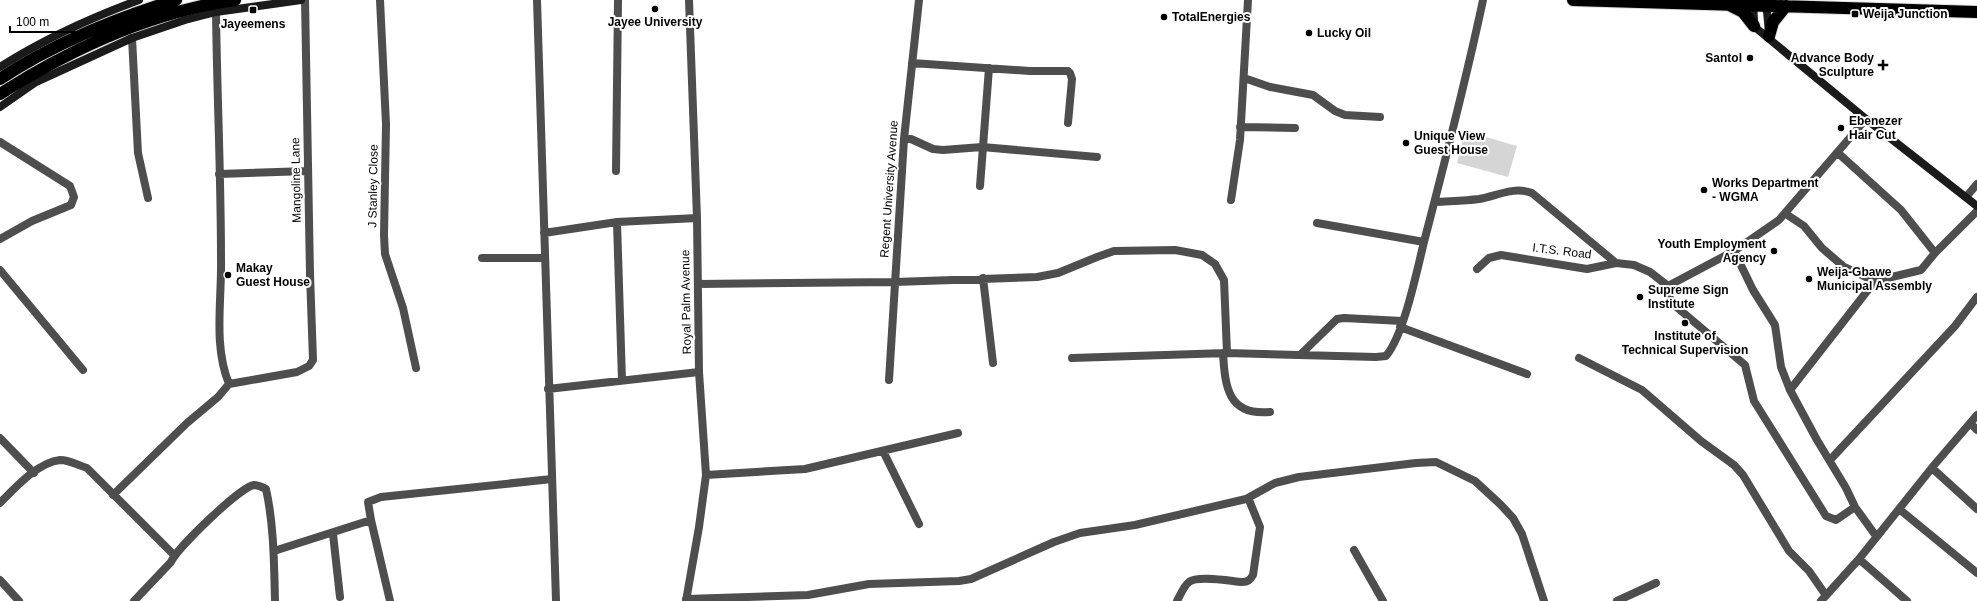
<svg xmlns="http://www.w3.org/2000/svg" width="1977" height="601" viewBox="0 0 1977 601" font-family="Arial,sans-serif">
<style>
.green{fill:#d5d5d5}
.lines{fill:none;stroke-linecap:round;stroke-linejoin:round}
.highway-casing{stroke:#dbdbdb;stroke-width:14}
.street{stroke:#4e4e4e;stroke-width:8}
.secondary{stroke:#1b1b1b;stroke-width:8}
.highway{stroke:#000;stroke-width:12}
.poi-dot{fill:#000;stroke:#fff;stroke-width:1.5}
.labels{text-anchor:middle;dominant-baseline:central;stroke-width:4;stroke-linejoin:round;paint-order:stroke}
.poi-label{font-size:12px;font-weight:bold;fill:#000;stroke:#fff;text-anchor:start}
.street-label{font-size:12px;fill:#000;stroke:#fff}
</style>
<rect width="100%" height="100%" fill="#fff"/>
<path class="green" d="M1465 131 1517 146 1508 177 1457 163Z"/>
<g class="lines">
<defs>
<path id="highway" d="M1573 0 1977 12
M1729 5 1743 12 1754 26
M1769 36 1773 22 1786 6
M0 79C54 43 114 19 176 0
M0 94C72 48 150 12 235 0"/>
</defs>
<use href="#highway" class="highway-casing"/>
<path class="street" d="M380 0 386 124 384 235 385 254 403 308 416 368
M537 0 556 601
M216 12C217 94 221 176 221 258 222 300 213 345 229 384
M132 38 138 153 148 198
M912 63 1030 71H1068L1070 73 1072 79 1068 123
M1244 78 1270 87 1313 95 1335 111 1345 115 1380 117
M1240 127 1295 128
M904 139H911L933 149 943 150 982 147 1097 157
M0 142 70 186 74 197 71 205 32 221 0 239
M1838 153 1901 210 1935 253
M616 171 618 0
M219 174 308 171
M980 186 989 68
M1966 197 1977 184
M1231 200 1240 140 1248 0
M1435 202C1449 201 1464 201 1479 199 1497 196 1514 186 1532 193L1616 263
M1786 214 1804 226 1822 248 1844 267 1875 281
M617 222 622 380
M1317 223 1424 242
M544 233 617 222 697 218
M1734 251 1753 290 1775 325 1781 367 1790 390 1817 440 1846 488 1855 507 1876 536
M482 258H544
M1477 269 1489 258 1501 255 1587 269 1616 263 1634 265 1650 272 1668 286 1734 251 1779 220 1866 119
M0 270 83 370
M983 278 993 363
M698 284 895 282 1037 277 1058 273 1097 257 1114 251 1175 250 1202 255 1215 264 1224 280 1227 353
M1668 286 1670 299 1673 304 1745 365 1754 401 1826 516 1836 520 1855 507
M1400 327 1527 374
M1223 353C1225 387 1228 416 1270 412
M1301 354 1337 319 1344 318 1402 321
M1072 358 1227 353 1376 357 1386 356C1404 335 1417 270 1424 242 1445 161 1466 81 1483 0
M1579 358 1642 390 1701 441 1734 465 1743 475 1789 551 1809 571 1825 594
M889 380 904 139 919 0
M548 389 699 372
M1790 390 1875 281 1921 270 1935 253 1977 211
M1970 423 1977 430
M0 438 34 473
M883 451 919 524
M1830 460 1955 326 1977 297
M1932 468 1977 509
M706 475 805 469 958 433
M113 495 187 423 218 397 229 384 297 372 309 366 313 360 310 274 305 0
M0 503C14 489 38 462 60 460 69 460 78 465 87 468L174 555
M1899 509 1977 573
M371 520 390 601
M333 534 340 597
M1354 550 1383 601
M274 551 371 520 368 502 381 497 552 479
M1859 559 1907 601
M0 580 19 601
M686 599 808 595 869 584 959 581 971 579 1054 542 1080 533 1135 525 1246 499 1275 483 1299 477 1416 463 1436 462 1475 481 1500 504 1513 518 1522 534 1544 601
M134 601 171 562C177 548 240 487 254 485 259 485 262 487 266 489 274 525 274 564 275 601
M686 601 699 527 706 475 699 372 697 218 689 0
M1177 601C1181 594 1183 587 1189 582 1198 575 1230 581 1242 582 1248 582 1250 580 1253 575L1260 527 1249 500 1246 499
M1617 601 1656 583
M1821 601 1859 559 1935 464 1977 415"/>
<path class="secondary" d="M1753 1 1754 21 1756 28 1866 119 1977 206
M1766 1 1769 33
M0 67C44 39 90 18 139 0
M0 107 36 82 132 38 185 20 216 12 301 0"/>
<use href="#highway" class="highway"/>
</g>
<g class="poi-dot">
<circle cx="655" cy="9" r="4"/>
<rect x="249" y="6" width="8" height="8" rx="2"/>
<rect x="1851" y="10" width="8" height="8" rx="2"/>
<circle cx="1164" cy="17" r="4"/>
<circle cx="1309" cy="33" r="4"/>
<circle cx="1750" cy="58" r="4"/>
<path d="M1881 59h4v4h4v4h-4v4h-4v-4h-4v-4h4z"/>
<circle cx="1841" cy="128" r="4"/>
<circle cx="1406" cy="143" r="4"/>
<circle cx="1704" cy="190" r="4"/>
<circle cx="1774" cy="251" r="4"/>
<circle cx="228" cy="275" r="4"/>
<circle cx="1809" cy="279" r="4"/>
<circle cx="1640" cy="297" r="4"/>
<circle cx="1685" cy="323" r="4"/>
</g>
<g class="labels">
<g class="poi-label">
<text x="1863" y="14">Weija Junction</text>
<text x="1172" y="17">TotalEnergies</text>
<text x="655" y="22" text-anchor="middle">Jayee University</text>
<text x="253" y="24" text-anchor="middle">Jayeemens</text>
<text x="1317" y="33">Lucky Oil</text>
<text x="1742" y="58" text-anchor="end">Santol</text>
<text x="1874" y="58" text-anchor="end">Advance Body<tspan x="1874" dy="14">Sculpture</tspan></text>
<text x="1849" y="121">Ebenezer<tspan x="1849" dy="14">Hair Cut</tspan></text>
<text x="1414" y="136">Unique View<tspan x="1414" dy="14">Guest House</tspan></text>
<text x="1712" y="183">Works Department<tspan x="1712" dy="14">- WGMA</tspan></text>
<text x="1766" y="244" text-anchor="end">Youth Employment<tspan x="1766" dy="14">Agency</tspan></text>
<text x="236" y="268">Makay<tspan x="236" dy="14">Guest House</tspan></text>
<text x="1817" y="272">Weija-Gbawe<tspan x="1817" dy="14">Municipal Assembly</tspan></text>
<text x="1648" y="290">Supreme Sign<tspan x="1648" dy="14">Institute</tspan></text>
<text x="1685" y="336" text-anchor="middle">Institute of<tspan x="1685" dy="14">Technical Supervision</tspan></text>
</g>
<g class="street-label">
<text transform="translate(296 180) rotate(-91)">Mangoline Lane</text>
<text transform="translate(373 186) rotate(-89)">J Stanley Close</text>
<text transform="translate(889 189) rotate(-86)">Regent University Avenue</text>
<text transform="translate(1562 251) rotate(7)">I.T.S. Road</text>
<text transform="translate(686 302) rotate(-91)">Royal Palm Avenue</text>
</g>
</g>
<path d="M10 26v6h117v-6" fill="none" stroke="#000000" stroke-width="2"/>
<text x="16" y="26" font-size="12" fill="#000000" stroke="#ffffff" stroke-width="3" paint-order="stroke">100 m</text>
</svg>
